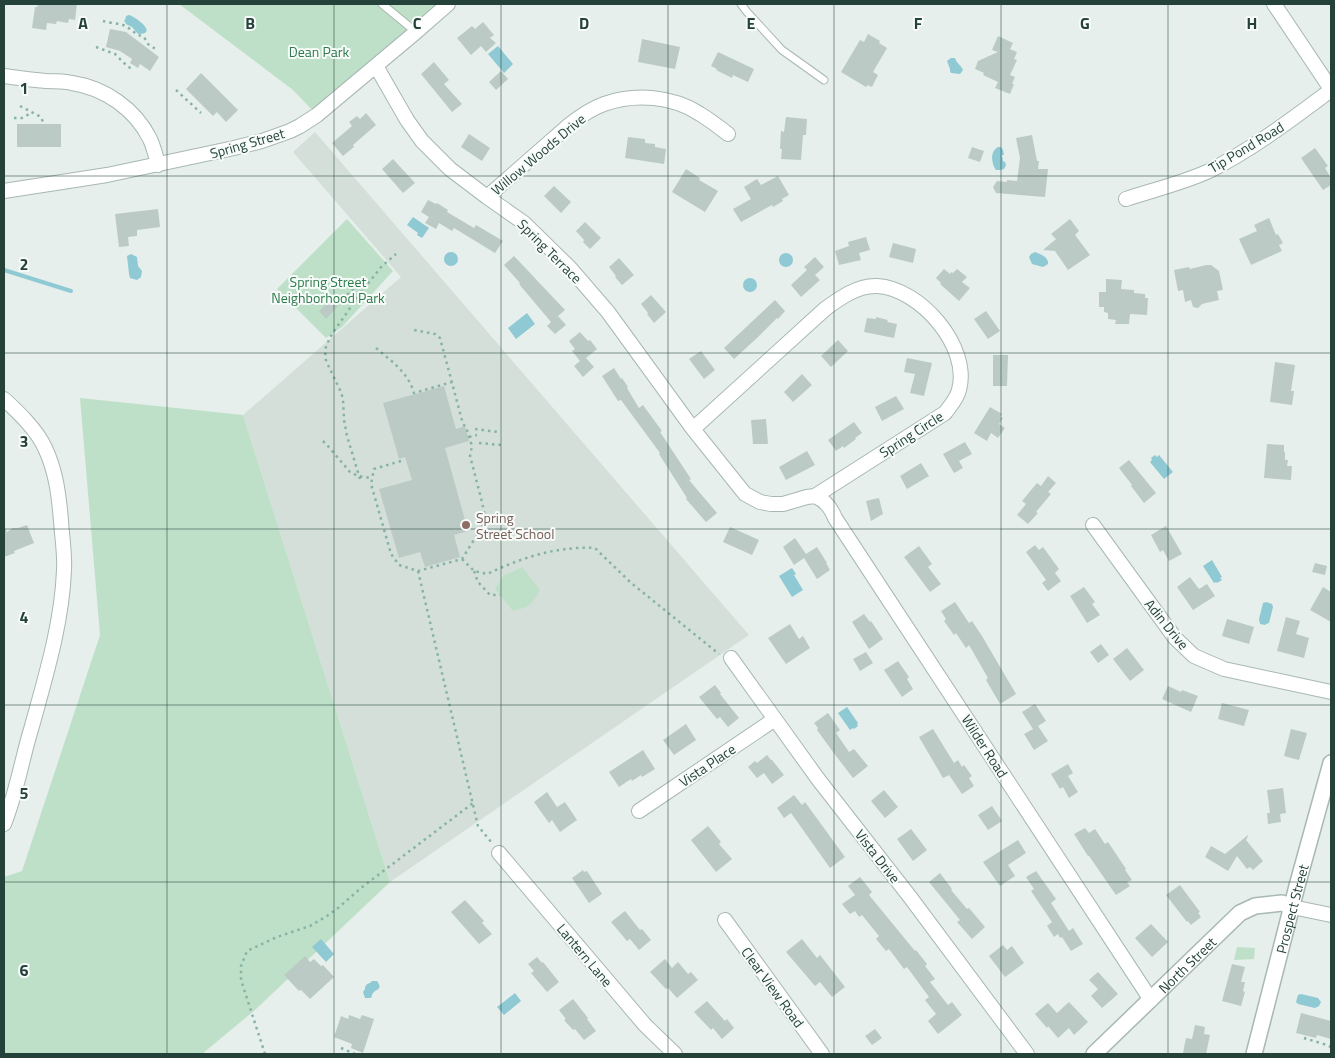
<svg xmlns="http://www.w3.org/2000/svg" width="1335" height="1058" viewBox="0 0 1335 1058" font-family="'Titillium Web',sans-serif">
<style>
.built{fill:#d4dfda}
.green{fill:#bfe0c8}
.water{fill:#8ec9d4}
.lines{fill:none;stroke-linecap:round;stroke-linejoin:round}
.stream{stroke:#8ec9d4;stroke-width:4}
.building{fill:#bbcac4}
.service-casing{stroke:#a8b8b2;stroke-width:9}
.minor-casing{stroke:#a8b8b2;stroke-width:16}
.tertiary-casing{stroke:#a8b8b2;stroke-width:18}
.path{stroke:#86b3a5;stroke-width:2.5;stroke-dasharray:2.5 4;stroke-linecap:butt}
.service{stroke:#fff;stroke-width:7}
.minor{stroke:#fff;stroke-width:14}
.tertiary{stroke:#fff;stroke-width:15}
.grid{fill:none;stroke:#24423a;stroke-width:1;stroke-opacity:0.55}
.education-dot{fill:#8d6e63;stroke:#f7fbf9;stroke-width:2}
.labels{text-anchor:middle;dominant-baseline:central;stroke-width:4;stroke-linejoin:round;paint-order:stroke}
.park-label{font-size:14px;fill:#2d7a4b;stroke:#f7fbf9}
.street-label{font-size:14px;fill:#24423a;stroke:#f7fbf9}
.education-label{font-size:14px;fill:#785e54;stroke:#f7fbf9;text-anchor:start}
.grid-label{font-size:16px;text-anchor:middle;font-weight:bold;fill:#24423a;stroke:#f7fbf9;stroke-width:4;stroke-linejoin:round;paint-order:stroke}
</style>
<rect width="100%" height="100%" fill="#e6efeb"/>
<path class="built" d="M315 132 749 635 390 882 243 415 401 277 293 152Z"/>
<path class="green" d="M179 4H448L317 115 293 90Z
M347 219 393 271 342 327 326 338 277 289Z
M80 398 243 415 390 882 255 1010 202 1054H4V877L22 871 100 635Z
M522 567 540 590C532 604 530 607 513 611L495 589 503 576Z
M1237 947 1255 948 1254 959 1234 960Z"/>
<path class="water" d="M129 15C136 17 159 34 138 34L132 27 126 24 124 20H125L126 16Z
M498 46 513 64 504 73 488 54Z
M951 58H955C957 64 961 65 963 70L960 74 951 73 950 71V69L947 61Z
M998 147H1001L1003 150 1004 155H1002L1003 161 1005 162 1006 165 1004 169 1000 170H996C991 163 990 151 998 147Z
M413 217 429 228 422 238 417 235 418 233 407 225Z
M1035 252C1040 254 1049 257 1048 264L1043 267 1032 264 1029 257 1031 254Z
M444 259a7 7 0 1 1 14 0a7 7 0 1 1-14 0Z
M779 260a7 7 0 1 1 14 0a7 7 0 1 1-14 0Z
M131 254 137 257 138 266 142 271 141 277 137 280 130 278 129 274 127 256Z
M743 285a7 7 0 1 1 14 0a7 7 0 1 1-14 0Z
M527 313 535 324 516 339 508 328Z
M1155 455 1157 457 1159 455 1173 472 1164 479 1150 462 1152 460 1151 458Z
M1212 560 1222 577 1220 578 1222 580 1217 583 1216 582 1214 583 1203 566Z
M792 568 796 574 794 575 803 590 792 597 779 576Z
M1266 602 1272 604 1273 607 1269 623 1266 624 1265 625 1260 624 1259 619 1263 603Z
M847 707 858 723 857 724 858 726 854 729 853 728 850 730 838 713Z
M321 939 334 954 326 962 312 947Z
M372 981H377C383 990 377 988 373 993 372 994 372 996 371 998H365L363 992 365 989V987L367 984 370 983Z
M515 993 521 1001 504 1015 497 1007Z
M1301 994 1318 998 1321 1002 1319 1006 1315 1008 1298 1004 1296 1002 1298 995Z"/>
<g class="lines">
<path class="stream" d="M4 270 71 291"/>
</g>
<path class="building" d="M38 4H77L75 20 69 19 68 23 57 21 56 24 47 23 46 30 32 28 35 7H37Z
M483 22 494 35 490 38 496 43 486 52 481 46 471 55 457 38 472 26 475 29Z
M110 29 126 32 159 57 150 71 140 64 138 68 130 63 132 59 120 51 106 47Z
M868 34 880 41 879 43 887 48 873 72 878 75 872 87 868 85 866 87 841 72 860 40 864 42Z
M998 36 1013 43 1010 49 1017 52 1014 59 1017 60 1010 75 1015 77 1012 84H1014L1010 94 995 88 998 82 983 75 984 73 975 69 978 61 998 52 992 50Z
M642 39 680 47 675 69 638 62Z
M718 52 754 69 748 82 733 75 732 78 716 70 717 69 711 66Z
M434 62 449 80 444 84 462 104 452 112 421 74Z
M501 71 508 79 496 90 489 82Z
M201 73 238 110 226 122 217 112 213 116 186 89Z
M366 113 376 125 353 145 354 147 343 156 332 143 352 126 349 122 357 116 360 119Z
M786 117 807 119 806 135H803L801 160 781 159 782 149H780L781 131 784 132Z
M17 124H61V147H17Z
M469 134 490 148 482 161 461 147Z
M1032 135 1037 161H1039L1038 169H1048L1045 197 996 193 993 187 997 181 1007 182V180L1017 181 1020 158 1016 138Z
M628 137 645 139V143L655 144V147L666 149 664 164 625 158Z
M972 147 984 151 980 162 968 158Z
M1315 148 1328 166 1325 168 1331 178V185L1323 190 1301 158Z
M393 159 415 183 403 193 382 169Z
M686 169 700 178 699 180 718 191 705 212 672 192Z
M778 176 789 195 782 199 783 201 773 207 772 205 741 222 733 209 751 199 744 187 757 179 761 185Z
M554 186 571 202 561 213 544 196Z
M428 200 436 204 437 203 448 210 447 212 474 228 476 225 503 241 495 253 454 228 452 231 439 223 436 229 425 223 429 217 421 212Z
M158 209 160 227 137 230V236L128 237 129 246 119 247 115 214Z
M1269 218 1276 235 1278 234 1283 243 1279 245 1282 251 1251 265 1239 239 1257 231 1254 225Z
M1070 219 1079 231 1075 235 1090 255 1068 270 1055 251 1043 250 1056 239 1051 234Z
M585 222 601 238 590 249 583 242 584 240 576 231Z
M866 237 870 250 859 253 861 260 839 265 835 251 849 246 848 242Z
M893 243 916 249 913 263 889 257Z
M514 256 565 310 558 316 566 325 555 334 547 326 551 322 519 284 520 283 504 265Z
M815 257 824 267 815 275 820 280 801 297 791 285 807 270 804 267Z
M619 258 634 275 622 285 615 277 616 276 609 267Z
M1206 265H1211L1219 271 1223 290 1217 291 1219 300 1202 304 1198 308 1193 307 1191 300 1185 302 1183 290 1178 291 1174 270 1189 267 1190 269Z
M944 269 950 274 951 272 953 273 957 269 967 277 962 282 970 288 959 301 940 284 941 283 936 278Z
M1106 279 1122 280 1121 289 1134 290V293L1145 294V298H1148L1147 315 1130 314 1129 324H1115L1116 320 1108 319V313L1104 312V307H1099V292H1106Z
M651 295 666 312 654 323 647 314 648 313 641 304Z
M331 299 338 306 326 319 319 311Z
M775 300 785 311 778 319 777 318 757 338 734 359 724 348Z
M986 311 1000 331 988 339 974 319Z
M876 317 888 320 887 322 897 324 894 338 864 332 867 318 876 319Z
M580 332 588 341 590 340 597 349 586 358 594 367 583 377 574 366 580 361 572 351 575 349 569 341Z
M838 340 848 351 831 367 821 356Z
M701 351 715 370 704 379 689 359Z
M993 355H1008L1007 386H993Z
M907 358 932 363 924 396 910 393 915 374 904 372Z
M1275 362 1295 365 1291 391H1294L1292 405 1270 402Z
M614 368 621 379 622 378 628 387 627 388 639 408 643 405 662 431 660 432 691 479 689 480 717 513 706 522 686 499 687 498 659 454 660 453 621 400 618 401 602 376Z
M802 374 812 385 793 402 784 392Z
M444 386 456 429 465 426 469 441 445 448 468 531 454 535 460 557 425 567 420 552 399 558 379 489 412 480 405 457 399 459 383 403Z
M896 396 904 409 882 421 875 407Z
M990 407 1002 414 1000 417 1003 418 999 424 1005 428 998 438 991 433 987 441 974 433Z
M766 419 768 444H753L751 420Z
M854 422 862 433 855 438 856 439 844 448 843 446 836 451 828 440Z
M965 442 972 454 959 461 963 468 954 473 943 454Z
M1267 444 1284 445V452H1285V460H1288L1287 466H1292L1291 480 1264 478Z
M807 451 815 465 786 480 779 467Z
M1129 460 1156 493 1144 503 1131 486 1132 485 1119 468Z
M921 463 929 476 907 489 900 476Z
M1048 476 1056 483 1048 492 1051 494 1036 512 1038 513 1028 524 1017 515 1026 504 1022 501 1037 483 1041 486Z
M879 498 883 514 871 521 866 501Z
M4 525 7 532 13 528H18L27 525 34 543 14 551 15 553 4 557Z
M1166 526 1182 554 1169 561 1163 550 1160 552 1151 535Z
M730 527 759 540 752 555 723 542Z
M795 538 806 554 817 547 827 563H826L830 570 817 579 804 558 794 565 783 547Z
M1035 545 1039 550 1043 547 1059 569 1055 573 1061 581 1048 591 1042 583 1046 580 1026 552Z
M919 546 932 564 928 567 941 584 930 592 904 557Z
M1315 563 1327 566 1325 575 1312 572Z
M1190 577 1199 589 1207 584 1215 596 1193 610 1177 587Z
M1084 587 1095 602 1092 604 1100 615 1087 623 1070 596Z
M1323 587 1331 592V622L1310 610Z
M955 602 969 623 972 621 982 636 1016 694 1000 704 986 680 988 678 969 645 966 648 956 633 954 635 944 621 946 619 941 611Z
M864 614 870 622 871 621 883 639 869 649 852 622Z
M1286 617 1300 621 1296 634 1309 638 1304 658 1277 651Z
M1227 619 1254 627 1249 644 1222 636Z
M790 624 799 639 803 636 810 648 786 664 768 638Z
M1101 644 1109 655 1098 663 1090 652Z
M1127 648 1144 670 1130 681 1113 659Z
M866 652 873 663 860 671 853 659Z
M898 661 909 677 907 679 913 689 902 697 884 670Z
M715 685 721 693 720 694 739 718 728 727 720 717 717 719 699 697Z
M1168 686 1181 692 1182 690 1198 696 1191 712 1162 699Z
M1222 703 1249 710 1244 726 1218 719Z
M1035 704 1046 721 1038 726 1048 741 1034 750 1024 734 1033 729 1022 712Z
M828 713 840 730 836 733 849 752 854 749 868 766 853 778 833 752 817 730 818 728 814 723Z
M686 724 696 740 674 755 663 740Z
M933 729 954 763 958 760 962 767 964 765 972 776 969 778 974 786 962 794 949 775 943 778 919 737Z
M1291 729 1307 733 1299 760 1284 756Z
M643 750 655 769 642 777 641 775 632 781 631 779 619 787 609 772Z
M767 755 771 760H772L784 775 772 784 764 773 757 778 748 767 755 761 757 763Z
M1068 764 1073 773 1068 776 1078 792 1069 798 1063 787 1060 789 1051 774Z
M1283 788 1286 813 1280 814 1281 822 1268 824 1267 813H1270L1267 790Z
M884 790 898 807 885 818 871 801Z
M547 792 557 807 565 802 577 820 560 832 552 820 549 823 534 802Z
M794 795 802 805 805 802 845 857 830 868 791 813 784 818 777 808Z
M992 806 1002 821 988 830 978 815Z
M708 826 721 842 719 844 732 859 716 872 691 840Z
M1085 828 1089 833 1095 829 1105 844 1108 842 1126 869 1125 870 1132 880 1127 882 1130 886 1116 895 1089 856H1088L1074 834Z
M911 829 927 850 913 861 897 839Z
M1248 835V836L1246 840 1263 861 1253 870 1250 867 1247 869 1237 856 1228 871 1205 857 1211 846 1225 854Z
M1018 840 1026 853 1008 865 1015 876 1000 886 983 862Z
M583 870 584 872 587 871 602 894 589 903 572 878Z
M1036 871 1056 899 1051 903 1069 931 1073 928 1083 944 1071 951 1062 937 1060 938 1058 934 1054 937 1047 926 1052 922 1031 891 1034 889 1026 877Z
M940 873 952 889 951 890 967 909 969 908 985 927 972 939 957 922 960 920 929 882Z
M860 877 872 892 869 895 915 951 916 950 927 964 925 966 935 979 930 982 948 1005 952 1002 962 1015 938 1034 928 1021 936 1014 925 1000 929 997 907 967 904 969 889 949 886 951 876 939 879 936 862 915 859 917 855 911 850 914 842 904 855 895 848 886Z
M1180 885 1200 912 1198 913 1201 917 1191 925 1188 921 1187 922 1166 895Z
M465 900 484 921 482 923 492 934 479 944 451 912Z
M625 911 640 930 642 929 651 940 639 950 630 939 627 941 611 922Z
M1151 924 1168 942 1152 957 1135 938Z
M802 939 817 958 820 955 845 987 832 997 820 982 815 986 786 952Z
M1003 945 1007 950 1012 946 1024 963 1005 977 989 956Z
M305 956 310 962 314 959 321 966 323 965 334 977 310 999 301 990 299 991 284 975Z
M537 957 542 963 543 962 559 982 547 992 531 973 534 971 528 964Z
M665 959 672 968 678 962 688 974 691 972 698 980 677 998 668 988 666 989 650 972Z
M1232 964 1245 967 1241 982H1245L1243 991 1245 992 1241 1006 1222 1001Z
M1098 972 1118 994 1102 1008 1091 996 1098 989 1089 980Z
M573 999 588 1018 587 1019 596 1031 584 1040 575 1029 573 1030 564 1020 566 1019 559 1010Z
M707 1001 725 1021 727 1019 734 1028 722 1039 713 1028 711 1030 694 1012Z
M1069 1002 1088 1022 1074 1035 1069 1028 1058 1038 1048 1026 1047 1028 1035 1014 1048 1003 1057 1013Z
M1301 1013 1331 1021V1039L1317 1035 1316 1038 1296 1033Z
M349 1015 360 1019 362 1015 374 1019 363 1053 351 1048 352 1044 334 1037 341 1016 348 1019Z
M1195 1025 1205 1027 1204 1034 1210 1035 1206 1054 1183 1053 1186 1038 1192 1039Z
M875 1029 882 1038 872 1045 865 1036Z"/>
<g class="lines">
<defs>
<path id="service" d="M382 4 416 32
M741 4 747 12 782 50 824 80"/>
<path id="minor" d="M1274 4 1331 89
M376 66 407 120 422 141 450 169 487 197 524 223 570 268 608 312 693 429 745 494 760 502 771 504H783L807 497 815 496 945 413C950 406 957 399 959 390 971 347 920 288 877 286 858 285 840 298 825 309L693 429
M4 76C18 78 32 80 46 81 55 81 64 81 72 83 105 88 135 109 150 139 154 148 156 156 158 165
M4 191 107 175 234 148 262 141 290 131 300 126 317 115 416 32 448 4
M487 197 568 126C579 117 590 109 604 104 635 93 673 96 700 114 710 120 719 127 728 134
M1126 199C1153 190 1183 183 1209 171 1253 149 1292 119 1331 90
M4 399C18 412 37 430 45 448 56 471 59 496 61 521 62 537 65 554 64 570 62 623 46 675 32 726 22 758 17 792 4 824
M815 496C825 500 831 508 835 518L1151 1000
M1093 525 1175 638 1194 656 1224 669 1331 692
M731 658 818 779 910 897 1027 1054
M639 811 775 719
M499 853 645 1025 675 1054
M1292 907 1331 915
M725 920 822 1054"/>
<g id="tertiary">
<path id="s1" d="M1094 1054 1240 913 1255 906 1282 903 1292 907"/>
<path id="s2" d="M1254 1054 1297 886 1331 763"/>
</g>
</defs>
<use href="#service" class="service-casing"/>
<use href="#minor" class="minor-casing"/>
<use href="#tertiary" class="tertiary-casing"/>
<path class="path" d="M103 21C109 23 117 23 123 25 131 28 135 35 144 37L148 44 157 50
M96 47 115 54 128 67 131 68 133 66
M176 90 201 113
M20 106 41 117 43 122
M14 118H22L31 113
M338 304 356 286 362 291
M376 348C391 361 408 372 414 393L452 382
M475 429 498 432
M469 437 477 435
M323 441 327 445 350 472 358 476 371 478
M479 443 501 445
M401 461 374 469 371 484 391 554 399 565 418 571 462 559 472 543 481 530 485 517 482 502 470 456 472 446 466 427 463 424 440 338 435 334 414 330
M360 479 347 436 344 420 343 399 341 392 329 367 325 358 326 346 332 334 362 291 382 266 396 254
M462 559 474 571 487 574C521 558 556 546 595 548L630 582 719 654
M418 571 478 826 492 843
M474 571 478 582 490 595H500
M1304 1038C1313 1041 1323 1043 1331 1047
M341 1048 355 1054
M265 1054 241 980V966L247 951 277 937 310 926 327 916 338 908 361 888 473 803"/>
<use href="#service" class="service"/>
<use href="#minor" class="minor"/>
<use href="#tertiary" class="tertiary"/>
</g>
<path class="grid" d="M167 4V1054M334 4V1054M501 4V1054M668 4V1054M834 4V1054M1001 4V1054M1168 4V1054M4 176H1331M4 353H1331M4 529H1331M4 705H1331M4 882H1331"/>
<circle class="education-dot" cx="466" cy="525" r="5"/>
<g class="labels">
<g class="park-label">
<text x="319" y="51">Dean Park</text>
<text x="328" y="281">Spring Street<tspan x="328" dy="16">Neighborhood Park</tspan></text>
</g>
<g class="street-label">
<text transform="translate(247 143) rotate(-16)">Spring Street</text>
<text transform="translate(1246 147) rotate(-31)">Tip Pond Road</text>
<text transform="translate(538 154) rotate(-40)">Willow Woods Drive</text>
<text transform="translate(550 251) rotate(45)">Spring Terrace</text>
<text transform="translate(911 434) rotate(-33)">Spring Circle</text>
<text transform="translate(1167 624) rotate(51)">Adin Drive</text>
<text transform="translate(985 746) rotate(57)">Wilder Road</text>
<text transform="translate(707 765) rotate(-34)">Vista Place</text>
<text transform="translate(878 856) rotate(52)">Vista Drive</text>
<text stroke="none"><textPath href="#s2" startOffset="150">Prospect Street</textPath></text>
<text transform="translate(585 955) rotate(50)">Lantern Lane</text>
<text stroke="none"><textPath href="#s1" startOffset="129">North Street</textPath></text>
<text transform="translate(773 987) rotate(54)">Clear View Road</text>
</g>
<g class="education-label">
<text x="476" y="517">Spring<tspan x="476" dy="16">Street School</tspan></text>
</g>
</g>
<g class="grid-label">
<text x="83" y="29">A</text>
<text x="250" y="29">B</text>
<text x="417" y="29">C</text>
<text x="584" y="29">D</text>
<text x="751" y="29">E</text>
<text x="918" y="29">F</text>
<text x="1085" y="29">G</text>
<text x="1252" y="29">H</text>
<text x="24" y="94">1</text>
<text x="24" y="270">2</text>
<text x="24" y="447">3</text>
<text x="24" y="623">4</text>
<text x="24" y="799">5</text>
<text x="24" y="976">6</text>
</g>
<rect width="1335" height="1058" fill="none" stroke="#24423a" stroke-width="10"/>
</svg>
